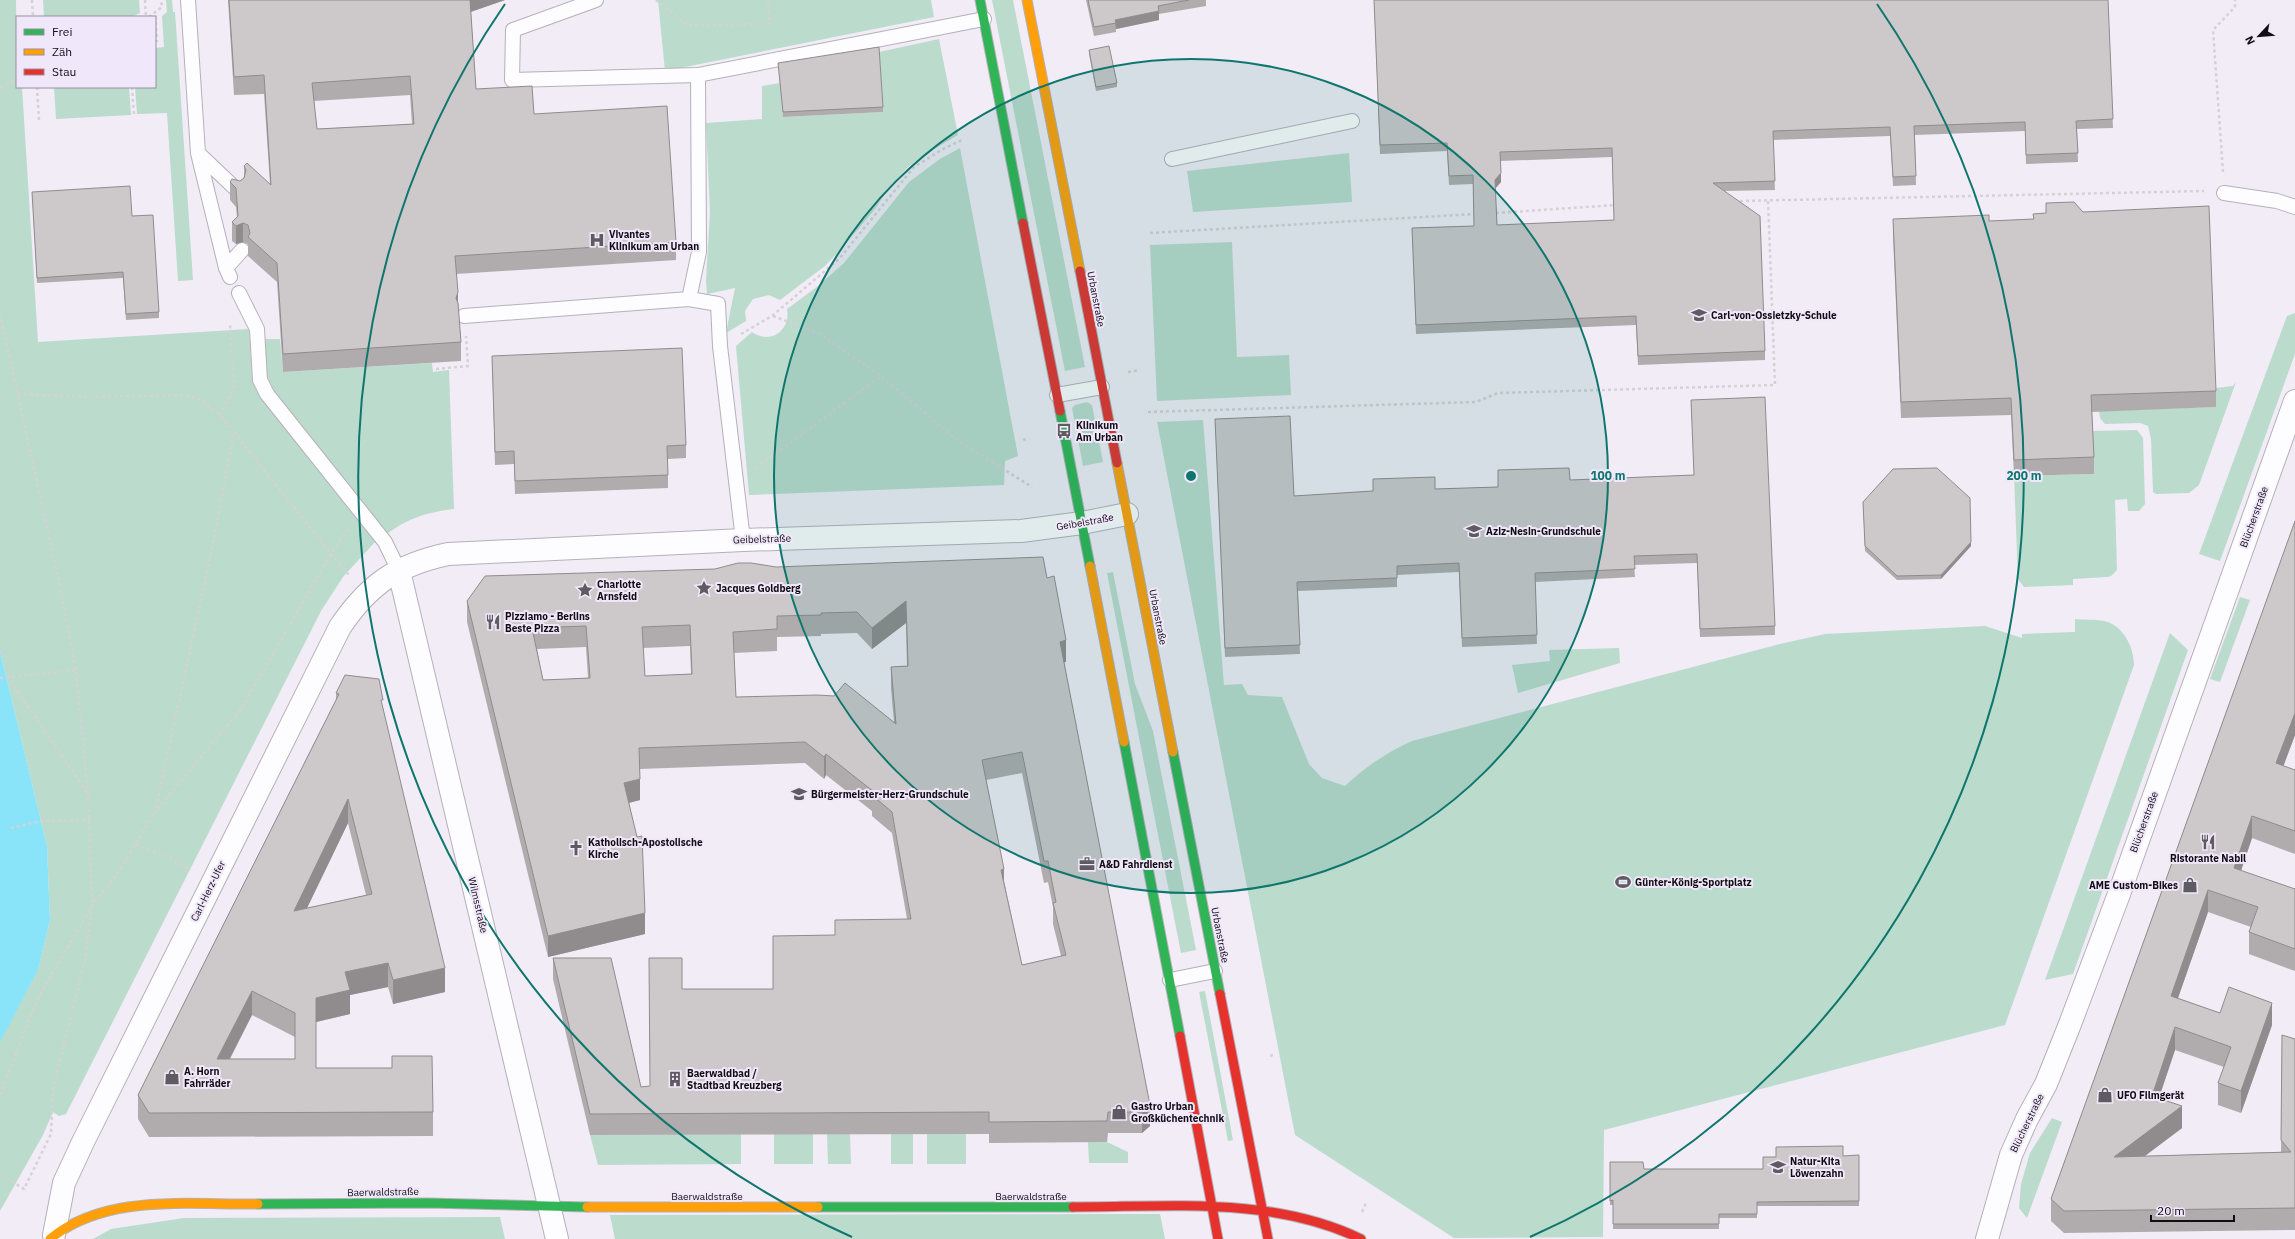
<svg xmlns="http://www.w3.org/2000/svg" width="2295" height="1239" viewBox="0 0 2295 1239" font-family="'IBM Plex Sans',sans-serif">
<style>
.green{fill:#bbdbcc}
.water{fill:#89e4f9}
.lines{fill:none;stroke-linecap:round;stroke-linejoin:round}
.lane-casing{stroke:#b5b1b9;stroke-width:16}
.street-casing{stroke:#b5b1b9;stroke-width:24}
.fast-casing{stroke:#b5b1b9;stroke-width:11}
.slow-casing{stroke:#b5b1b9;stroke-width:11}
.jam-casing{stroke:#b5b1b9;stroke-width:11}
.path{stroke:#d4d2d5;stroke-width:2.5;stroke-dasharray:3 3;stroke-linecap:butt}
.lane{stroke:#fdfcfe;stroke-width:14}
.street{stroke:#fdfcfe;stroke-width:22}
.fast{stroke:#30b455;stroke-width:9}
.slow{stroke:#ff9f0a;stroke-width:9}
.jam{stroke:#e5322d;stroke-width:9}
.wall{fill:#b0acae;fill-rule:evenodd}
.shaded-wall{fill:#908c8d}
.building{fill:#cdc8ca;stroke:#908c8d;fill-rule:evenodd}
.ring{fill:none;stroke:#0f766e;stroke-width:2}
.labels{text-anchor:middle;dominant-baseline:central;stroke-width:4;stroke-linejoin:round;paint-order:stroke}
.poi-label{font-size:10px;font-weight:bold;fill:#100d13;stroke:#f0e8fa;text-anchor:start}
.street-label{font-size:10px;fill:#100d13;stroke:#f0e8fa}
.centre{fill:#0f766e;stroke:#f0e8fa;stroke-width:2}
.ring-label{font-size:12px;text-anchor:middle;font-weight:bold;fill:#0f766e;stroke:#f0e8fa;stroke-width:4;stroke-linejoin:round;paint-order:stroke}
</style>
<rect width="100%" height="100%" fill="#f1ecf6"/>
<path class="green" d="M0 0H16L17 87H22L38 342 249 329 252 377 261 398 375 542 343 577 321 611 66 1114 59 1116 53 1112 43 1135 0 1211V1039L38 970 50 920 47 846 0 651Z
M43 0H139L140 13 131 17H44Z
M166 0H172L173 12H175L193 280 178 281 167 113 137 114 135 87H155V48L164 47 162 16 167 12Z
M658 0H931L934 17 665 71Z
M992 0H1013L1085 367 1065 371Z
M939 39 958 135 931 151 908 167 888 189 875 209 842 248 825 266 780 300 769 295 753 299 745 311 746 321 726 333 735 288 707 294 706 281 710 211 706 123 762 119V86L780 83 783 117 883 112 879 52Z
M54 87H129L131 115 56 119Z
M960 148 1018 456 1005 461 1004 485 749 495 736 346 752 332C770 345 791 331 787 309L818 286 844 263 909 182 940 159Z
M1349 153 1352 202 1193 212 1187 171Z
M1232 242 1237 357 1289 355 1291 395 1157 401 1150 245Z
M2295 313V354L2220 561 2199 554 2287 316Z
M265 339H280L283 372 432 363 433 372 449 370 454 509C428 512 408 518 387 534L272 388 267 375Z
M2236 382 2199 485 2189 493 2156 494 2153 492 2151 439 2148 426 2140 423 2105 424 2100 418 2099 411 2216 407V388L2233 386Z
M1087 402 1092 405 1103 462 1083 466 1072 408 1075 405Z
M1203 420 1224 685 1242 684 1248 695 1282 697 1309 764 1322 778 1345 786C1365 767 1386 753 1412 741L1780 644 1825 634 1985 626 2022 638V634L2075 632V619C2084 620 2095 619 2104 621 2123 625 2134 647 2134 665L2005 1025 1604 1130 1603 1237 1454 1238 1295 1135 1157 422Z
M2137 430 2143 438 2145 504 2139 511H2128L2127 499 2115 500 2117 570 2111 576 2107 577 2073 579V585L2024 587 2018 579 2014 476 2094 474 2092 431Z
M1113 572 1135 684 1153 731 1196 950 1181 953 1107 573Z
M2240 597 2250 600 2220 682 2210 679Z
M2170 633 2188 650 2073 974 2045 980Z
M1619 648 1620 663 1518 693 1512 665 1550 661 1549 650Z
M1205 991 1233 1140 1228 1141 1199 992Z
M2052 1118 2062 1122 2027 1218 2019 1208 2021 1184 2030 1153Z
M741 1134V1164L598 1165 590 1135Z
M774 1134H813V1164H774Z
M827 1134H850L851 1164H828Z
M891 1134H913V1164H891Z
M927 1134H966V1164H927Z
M1088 1142H1107L1128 1152V1163H1089Z
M1160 1214 1165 1239H615L610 1215Z
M500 1217 505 1239H93L111 1229 184 1218Z"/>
<path class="water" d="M0 651 47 846 50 920 38 970 0 1042Z"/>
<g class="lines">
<defs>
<path id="lane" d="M188 0 198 153 226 268 230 277
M698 75 984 19
M198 153 238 191
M1172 159 1352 121
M2224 193 2277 201 2295 207
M226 268 242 250
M239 293 257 329 260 380 267 394 385 542 399 571
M689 299 718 304 720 346 743 540
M464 316 689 299 699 252 698 75 512 80 513 30 596 0
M1057 395 1102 387
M1170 980 1215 971"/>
<path id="street" d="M399 571 557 1239
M54 1235 64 1183 83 1142 340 627C369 584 397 565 448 554L743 540 1021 531 1082 523 1127 514
M1987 1239 2011 1155 2027 1119 2046 1084 2070 1024 2119 894 2295 401"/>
<path id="fast" d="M980 0 1023 223
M1060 411 1090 566
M1124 742 1180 1036
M1173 752 1220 994
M258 1204 428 1203 587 1207
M818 1207H1073"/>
<path id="slow" d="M1027 0 1080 271
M1117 463 1173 752
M1090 566 1124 742
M587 1207H818
M50 1239C106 1193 189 1205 258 1204"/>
<path id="jam" d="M1023 223 1060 411
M1080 271 1117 463
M1220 994 1268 1239
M1180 1036 1218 1239
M1073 1207C1170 1207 1272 1196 1361 1239"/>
</defs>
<use href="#lane" class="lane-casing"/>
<use href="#street" class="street-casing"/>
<use href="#fast" class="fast-casing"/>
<use href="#slow" class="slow-casing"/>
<use href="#jam" class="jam-casing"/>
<path class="path" d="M32 0 33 17
M145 0 146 17
M656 0 687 25 769 24 768 0
M149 17 162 7 161 0
M155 41H157L155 13
M0 87 17 80
M37 87 39 120
M132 87 134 114
M2223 172 2213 30 2235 7V0
M1740 201 2204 191
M1496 213 1616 205
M1150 233 1474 214
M0 314 58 577 76 670 88 794 92 905 85 960 53 1089 51 1134 24 1189 0 1174
M773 316 820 334 881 376 957 440 1032 487
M741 334 772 316 839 259 914 167 943 149 964 139
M436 369 468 366 466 336
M1128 372 1140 370
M18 394 88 397 187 395 204 402 220 415 233 432
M1148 412 1476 402 1498 393 1775 385 1768 200
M220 415 234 388 230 325
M234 432 331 554 241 709 155 812 213 544Z
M1023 440 1029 438
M756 468 881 376
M348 529 331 554 349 575
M7 676 87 792
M0 678 76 670
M11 828 41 821 90 820
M136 845 171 858 190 870
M1270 1056 1273 1055
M0 1095 36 1002 92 905 116 876 155 812
M1362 1212 1366 1203"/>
<use href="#lane" class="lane"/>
<use href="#street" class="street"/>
<use href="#fast" class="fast"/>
<use href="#slow" class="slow"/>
<use href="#jam" class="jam"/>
</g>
<path class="wall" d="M228 0H505L471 12 476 89 534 114 676 242V260L456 274 458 302 461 342V361L283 372 277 282 248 256V244L243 242 236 244 232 241V222L237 217 236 207 230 200V182L240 181 244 178V166L270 184 264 94 234 95ZM410 95 412 124 317 129 314 101Z
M1086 0H1206V6L1159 14V20L1116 29V32L1094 36Z
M1374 0H2108L2113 128 2077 129 2078 162 2026 164 2025 131 1915 135 1916 185 1893 186 1890 136 1773 140 1775 190 1725 191 1765 351V360L1638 365 1636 325 1416 334 1412 228 1474 226 1473 184 1449 185 1447 151 1380 154ZM1612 157 1614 220 1497 225 1495 188 1501 182 1500 161Z
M1089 50 1117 83V87L1096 91 1089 54Z
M778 63 883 107V112L783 117Z
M32 192 132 216 159 312V318L126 320 123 278 37 283Z
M2046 203 2216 391V407L2092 412 2094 457V474L2014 476 2011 415 1901 418 1893 236V219L1989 221 2033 219 2046 213Z
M492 356 686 445V458L668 459V488L515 494 514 464 495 465Z
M1691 400 1775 626V635L1700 637 1697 563 1634 565 1635 577 1535 582 1537 644 1462 647 1459 572 1397 575V587L1298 591 1300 654 1225 657 1215 419 1294 496 1373 491V479L1435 489 1498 487V470L1570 480 1694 475Z
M1863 502 1971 546 1941 579 1897 580 1865 551Z
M2295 521V735L2283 766 2295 770V854L2252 838 2241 871 2295 889V971L2249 954V932L2251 927 2208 912 2178 998 2220 1013 2272 1025 2241 1113 2218 1105V1083L2224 1067 2175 1050 2159 1098 2182 1128 2145 1156 2281 1152 2282 1035 2295 1039V1230L2064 1233 2051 1221V1199Z
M776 567 1047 578 1066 662H1064L1150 1126 1142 1133H1108L1107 1142 989 1143V1134L590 1135 553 979V958L641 1087 650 1086 682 989H773L835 935 907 919 892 833 872 816V811L826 775 824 779 805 763 640 769V800L629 803 645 934 548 957 467 622V601L715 569ZM906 623 907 666 891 667V688L894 722 736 697 734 653 777 651V637L821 636V634L857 633 872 649ZM690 646 691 674 645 676 643 648ZM586 647 588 678 543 680 537 649ZM1022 773 1044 883 1048 882 1053 907V924L1061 956 1022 965 1004 881 986 780Z
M336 693 383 708 445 992 393 1004 388 987 350 995V1014L316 1022V1068L433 1112V1136L149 1137 138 1119V1095L336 700ZM348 823 366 895 307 908ZM252 1015 295 1037V1059H230Z
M1859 1155V1206H1757V1218H1719V1229H1613V1205H1610V1162L1644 1169H1763Z"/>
<path class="shaded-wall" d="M470 0H505L470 12Z
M1159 11V20L1116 29 1115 20Z
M1501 173V182L1495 189V180Z
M243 223V242L236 244V226Z
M458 292V311L456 298Z
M1971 542V546L1941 579V575Z
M906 601V623L872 649V628Z
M1066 640V662L1060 663V642Z
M2295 713V735L2276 786V763Z
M826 754V775L824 779V757Z
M640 779V800L624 804V783Z
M348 799V823L294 935V911Z
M2252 816V838L2234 891V868Z
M1004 869V891L1001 870Z
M2208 890V912L2171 1018V996Z
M645 913V934L548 957V936Z
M388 963V987L350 995V1014L316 1022V998L345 972Z
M445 968V992L393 1004V980Z
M252 991V1015L217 1083V1059Z
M2272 1003V1025L2241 1113V1091Z
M2175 1027V1050L2152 1118V1096Z
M1150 1105V1126L1142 1133V1112Z
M2182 1106V1128L2114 1179V1157Z"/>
<path class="building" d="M229 0H470L476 89 532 86 534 114 667 106 676 242 455 256 458 292 456 298 458 303 461 342 283 354 277 263 248 237 250 233 248 225 243 223 236 226 232 222 238 216 236 188 230 182 232 179 240 181 244 178 246 170 244 166 247 163 271 185 264 75 234 77ZM410 76 414 124 317 129 312 83Z
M1088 0H1189L1158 6 1159 11 1115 20 1116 23 1094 27Z
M1374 0H2108L2113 119 2076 121 2078 153 2026 155 2025 122 1914 126 1916 176 1893 177 1890 127 1773 131 1775 181 1713 183 1760 216 1765 351 1638 356 1636 316 1416 325 1412 228 1474 226 1473 175 1449 176 1447 143 1380 145ZM1612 148 1614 220 1497 225 1495 180 1501 173 1500 152Z
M1109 46 1117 83 1096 87 1089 50Z
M879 47 883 107 783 112 778 63Z
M130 186 132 216 153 215 159 312 126 314 123 272 37 278 32 192Z
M2074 202 2083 212 2209 206 2216 391 2091 395 2094 457 2014 460 2011 398 1901 402 1893 219 1989 215V221L2034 219 2033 214 2046 213V203Z
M682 348 686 445 667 446 668 475 515 481 514 451 495 452 492 356Z
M1765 397 1775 626 1700 629 1697 554 1634 556 1635 569 1535 573 1537 635 1462 638 1459 563 1397 566V578L1297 582 1300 645 1225 648 1215 419 1290 416 1294 496 1373 491V479L1435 477V489L1498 487V470L1569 468 1570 480 1694 475 1691 400Z
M1937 468 1970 498 1971 542 1941 575 1897 576 1865 546 1863 502 1893 469Z
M2295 521V713L2276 763 2295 770V831L2252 816 2234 868 2295 889V949L2249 932 2258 907 2208 890 2171 996 2220 1013 2229 987 2272 1003 2241 1091 2218 1083 2231 1047 2175 1027 2152 1096 2182 1106 2114 1157 2291 1152 2281 1140 2282 1035 2295 1039V1208L2064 1211 2051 1199Z
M1043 557 1047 578 1054 576 1066 640 1060 642 1150 1105 1142 1112H1108L1107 1121 989 1122V1112L590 1114 553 958H611L641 1087 650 1086 649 958H682V989H773V936L835 935V920L911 919 892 812 872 795 874 792 826 754 824 757 805 742 639 748 640 779 624 783 637 837 642 836 645 913 548 936 467 601 485 576 715 569 738 563H751L776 567ZM906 601 908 666 891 667 896 724 845 683 834 696 817 695 736 697 733 632 777 629V616L821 615V613L857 612 872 628ZM690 625 692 674 645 676 642 627ZM586 626 590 678 543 680 532 628ZM1022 752 1044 861H1048L1056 902 1053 903 1066 955 1022 965 1001 870 1004 869 982 760Z
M345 675 379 679 383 700H381L445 968 393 980 388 963 345 972 350 990 316 998V1068H392V1056H432L433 1112 149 1113 138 1095 339 694 336 693ZM348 799 372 894 294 911ZM252 991 295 1013V1059H217Z
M1843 1146V1156L1859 1155V1201L1757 1202V1214H1719V1224H1613V1200L1610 1201V1162H1643L1644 1169H1763V1157H1776V1147Z"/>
<circle cx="1191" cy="476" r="417" fill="#0f766e" fill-opacity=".12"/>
<g class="ring">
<circle cx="1191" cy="476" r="417"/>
<path d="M852 1237A833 833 0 0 1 505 4M1877 4A833 833 0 0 1 1530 1237"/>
</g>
<defs>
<symbol id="hospital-bare" viewBox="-9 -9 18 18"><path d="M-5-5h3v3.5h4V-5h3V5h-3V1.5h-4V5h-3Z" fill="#5f5b62" stroke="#f0e8fa" stroke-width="2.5" paint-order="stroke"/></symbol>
<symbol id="school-bare" viewBox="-9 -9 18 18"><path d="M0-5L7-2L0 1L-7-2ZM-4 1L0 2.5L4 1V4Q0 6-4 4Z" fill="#5f5b62" stroke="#f0e8fa" stroke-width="2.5" paint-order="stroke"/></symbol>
<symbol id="bus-bare" viewBox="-9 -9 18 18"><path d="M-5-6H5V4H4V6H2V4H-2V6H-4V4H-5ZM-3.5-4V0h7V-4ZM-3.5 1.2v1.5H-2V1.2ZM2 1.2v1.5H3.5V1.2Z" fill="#5f5b62" stroke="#f0e8fa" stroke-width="2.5" paint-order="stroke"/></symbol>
<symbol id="sight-bare" viewBox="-9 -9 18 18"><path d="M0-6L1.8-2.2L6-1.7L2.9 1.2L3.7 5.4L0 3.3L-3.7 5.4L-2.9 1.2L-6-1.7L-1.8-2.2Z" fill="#5f5b62" stroke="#f0e8fa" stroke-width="2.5" paint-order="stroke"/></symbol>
<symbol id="restaurant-bare" viewBox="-9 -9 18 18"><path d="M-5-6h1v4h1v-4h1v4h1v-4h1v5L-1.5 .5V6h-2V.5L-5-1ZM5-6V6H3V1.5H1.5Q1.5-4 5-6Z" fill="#5f5b62" stroke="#f0e8fa" stroke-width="2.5" paint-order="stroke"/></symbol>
<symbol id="church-bare" viewBox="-9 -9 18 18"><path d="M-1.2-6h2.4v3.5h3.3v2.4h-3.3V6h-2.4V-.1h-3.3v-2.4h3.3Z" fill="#5f5b62" stroke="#f0e8fa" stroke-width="2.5" paint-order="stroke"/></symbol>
<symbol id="office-bare" viewBox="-9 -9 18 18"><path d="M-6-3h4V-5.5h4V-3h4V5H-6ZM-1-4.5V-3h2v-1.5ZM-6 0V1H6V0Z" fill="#5f5b62" stroke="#f0e8fa" stroke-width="2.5" paint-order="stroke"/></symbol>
<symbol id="stadium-bare" viewBox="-9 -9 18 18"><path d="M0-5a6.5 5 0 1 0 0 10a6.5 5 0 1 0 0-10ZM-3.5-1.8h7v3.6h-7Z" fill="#5f5b62" stroke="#f0e8fa" stroke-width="2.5" paint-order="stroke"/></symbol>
<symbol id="shop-bare" viewBox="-9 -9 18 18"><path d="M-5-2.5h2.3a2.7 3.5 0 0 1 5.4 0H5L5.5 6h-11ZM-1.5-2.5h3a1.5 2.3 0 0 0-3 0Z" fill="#5f5b62" stroke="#f0e8fa" stroke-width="2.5" paint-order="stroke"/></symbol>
<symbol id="building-bare" viewBox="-9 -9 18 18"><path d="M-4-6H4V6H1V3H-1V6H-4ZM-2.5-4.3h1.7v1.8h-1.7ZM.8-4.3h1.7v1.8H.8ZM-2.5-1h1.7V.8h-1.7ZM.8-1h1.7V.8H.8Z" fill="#5f5b62" stroke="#f0e8fa" stroke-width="2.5" paint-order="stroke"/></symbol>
</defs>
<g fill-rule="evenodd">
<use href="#hospital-bare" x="586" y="229" width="22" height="22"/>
<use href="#school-bare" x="1688" y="304" width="22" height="22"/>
<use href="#bus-bare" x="1053" y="420" width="22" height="22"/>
<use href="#school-bare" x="1463" y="520" width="22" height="22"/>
<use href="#sight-bare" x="693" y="577" width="22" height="22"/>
<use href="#sight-bare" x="574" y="579" width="22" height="22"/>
<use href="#restaurant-bare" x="482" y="611" width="22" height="22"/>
<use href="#school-bare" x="788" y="783" width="22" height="22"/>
<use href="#restaurant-bare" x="2197" y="831" width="22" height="22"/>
<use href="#church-bare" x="565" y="837" width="22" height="22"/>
<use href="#office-bare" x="1076" y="853" width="22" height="22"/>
<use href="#stadium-bare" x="1612" y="871" width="22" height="22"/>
<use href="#shop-bare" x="2179" y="874" width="22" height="22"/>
<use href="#shop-bare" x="161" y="1066" width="22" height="22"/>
<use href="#building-bare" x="664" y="1068" width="22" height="22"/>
<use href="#shop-bare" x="2094" y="1084" width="22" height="22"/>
<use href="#shop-bare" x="1108" y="1101" width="22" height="22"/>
<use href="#school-bare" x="1767" y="1156" width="22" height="22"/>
</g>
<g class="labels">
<g class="poi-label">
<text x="609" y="234">Vivantes<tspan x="609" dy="12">Klinikum am Urban</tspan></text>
<text x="1711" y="315">Carl-von-Ossietzky-Schule</text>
<text x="1076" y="425">Klinikum<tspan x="1076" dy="12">Am Urban</tspan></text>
<text x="1486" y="531">Aziz-Nesin-Grundschule</text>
<text x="597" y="584">Charlotte<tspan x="597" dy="12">Arnsfeld</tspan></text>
<text x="716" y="588">Jacques Goldberg</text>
<text x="505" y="616">Pizziamo - Berlins<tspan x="505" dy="12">Beste Pizza</tspan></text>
<text x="811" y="794">Bürgermeister-Herz-Grundschule</text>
<text x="588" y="842">Katholisch-Apostolische<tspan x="588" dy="12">Kirche</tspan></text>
<text x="2208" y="858" text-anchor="middle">Ristorante Nabil</text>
<text x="1099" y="864">A&amp;D Fahrdienst</text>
<text x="1635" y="882">Günter-König-Sportplatz</text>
<text x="2178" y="885" text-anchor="end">AME Custom-Bikes</text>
<text x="184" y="1071">A. Horn<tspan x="184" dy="12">Fahrräder</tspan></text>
<text x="687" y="1073">Baerwaldbad /<tspan x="687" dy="12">Stadtbad Kreuzberg</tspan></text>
<text x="2117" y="1095">UFO Filmgerät</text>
<text x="1131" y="1106">Gastro Urban<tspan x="1131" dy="12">Großküchentechnik</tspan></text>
<text x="1790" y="1161">Natur-Kita<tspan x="1790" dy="12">Löwenzahn</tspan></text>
</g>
<g class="street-label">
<text transform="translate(1096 299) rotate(79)">Urbanstraße</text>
<text transform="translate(2254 517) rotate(-70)">Blücherstraße</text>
<text transform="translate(1085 522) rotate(-10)">Geibelstraße</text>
<text transform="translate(762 539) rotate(-2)">Geibelstraße</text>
<text transform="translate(1158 617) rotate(79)">Urbanstraße</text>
<text transform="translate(2144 822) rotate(-70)">Blücherstraße</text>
<text transform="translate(208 891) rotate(-64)">Carl-Herz-Ufer</text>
<text transform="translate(478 905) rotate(77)">Wilmsstraße</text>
<text transform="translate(1220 935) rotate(79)">Urbanstraße</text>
<text transform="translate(2027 1123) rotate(-64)">Blücherstraße</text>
<text transform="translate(383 1192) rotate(-1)">Baerwaldstraße</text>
<text x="707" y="1196">Baerwaldstraße</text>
<text x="1031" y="1196">Baerwaldstraße</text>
</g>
</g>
<circle cx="1191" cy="476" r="6" class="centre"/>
<g class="ring-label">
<text x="1608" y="480">100 m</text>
<text x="2024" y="480">200 m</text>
</g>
<rect x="16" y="16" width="140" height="72" fill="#f0e8fa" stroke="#96909e"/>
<rect x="24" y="29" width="20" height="6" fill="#30b455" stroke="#96909e"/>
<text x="52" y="36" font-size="12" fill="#100d13">Frei</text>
<rect x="24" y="49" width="20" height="6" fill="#ff9f0a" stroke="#96909e"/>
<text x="52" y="56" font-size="12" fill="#100d13">Zäh</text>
<rect x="24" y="69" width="20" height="6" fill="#e5322d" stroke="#96909e"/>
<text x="52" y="76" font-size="12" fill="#100d13">Stau</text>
<g transform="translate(2259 36) rotate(244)" stroke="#f0e8fa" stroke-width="3" paint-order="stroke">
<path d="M0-3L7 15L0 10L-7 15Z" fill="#100d13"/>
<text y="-6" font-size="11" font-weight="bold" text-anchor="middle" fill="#100d13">N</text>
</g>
<path d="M2151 1215v6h83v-6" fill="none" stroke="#100d13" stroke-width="2"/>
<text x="2157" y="1215" font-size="12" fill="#100d13" stroke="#f0e8fa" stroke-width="3" paint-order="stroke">20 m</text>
</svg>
